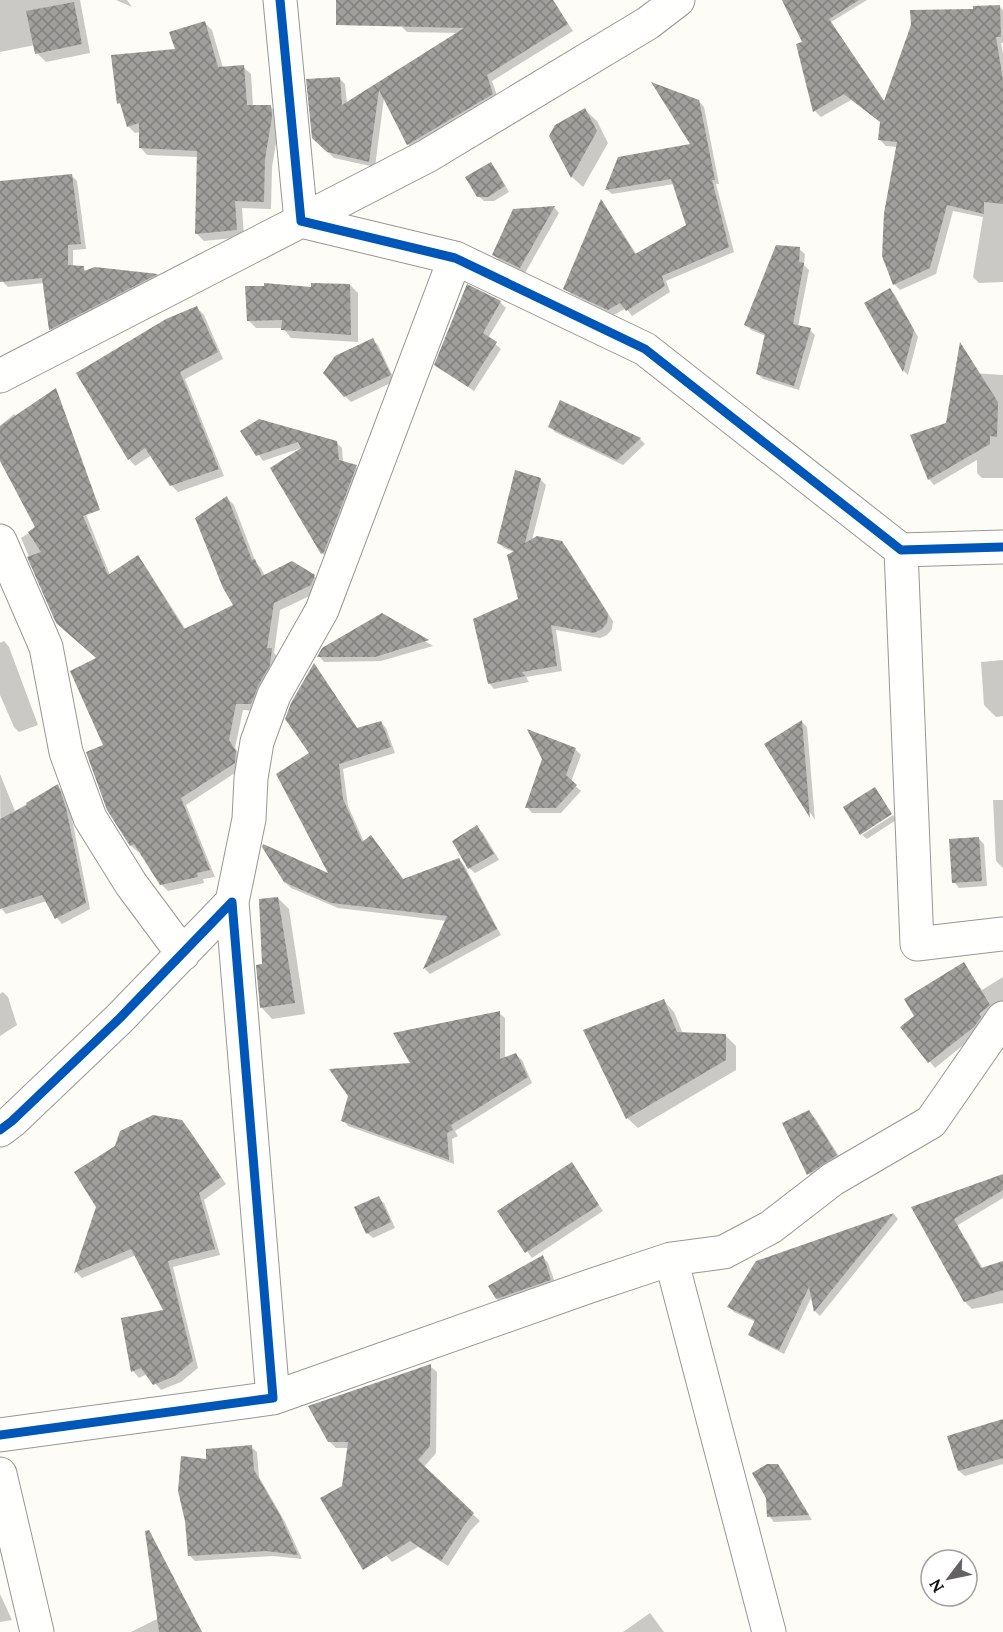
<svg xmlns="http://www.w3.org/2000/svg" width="1003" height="1632" viewBox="0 0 1003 1632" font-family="Lora,serif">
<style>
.shadow{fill:#0003}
.building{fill:url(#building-cross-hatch)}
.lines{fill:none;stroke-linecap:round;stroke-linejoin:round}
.minor-casing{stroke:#979795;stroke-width:35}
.minor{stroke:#fffffe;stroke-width:33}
.cycleway-casing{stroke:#fff;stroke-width:13}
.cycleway{stroke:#0057b8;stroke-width:9}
</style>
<defs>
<pattern id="building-cross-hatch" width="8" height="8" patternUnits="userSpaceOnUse" patternTransform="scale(1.5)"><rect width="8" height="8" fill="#a19f9c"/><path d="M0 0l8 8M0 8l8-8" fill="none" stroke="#82807e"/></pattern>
</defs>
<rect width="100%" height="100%" fill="#fdfcf7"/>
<path class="shadow" d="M0 0H80L90 53 46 62 37 53 35 45 0 52Z
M116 0H127L132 7Z
M445 0H553L573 31 492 81 499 101 414 151 408 144 384 98 375 167 334 158 313 137 339 78 345 84 347 103 458 33 407 32 402 27Z
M801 0H867L831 22 885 102 975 11 1000 7 1003 10V43H1001L1003 54V282L979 283 973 277 983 217 953 211 936 274 900 290 894 284 897 147 886 146 880 140 882 123 851 100 821 117 815 111 797 45 804 43Z
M205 23 212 30 223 68 243 67 251 74 253 106H270L278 114 279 125 272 167 271 209 242 208 244 237 204 241 196 233 198 157 147 155 140 147 141 132 135 133 128 126 123 107 119 103Z
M699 101 704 107 719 184H716L734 252 666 281 670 292 632 316 626 308 614 315 571 294 565 289 602 201 637 255 688 226 674 184 612 194 606 189 692 146Z
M585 110 597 121 608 143 583 187 572 177 551 136Z
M490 164 496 169 509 192 494 201H484L478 196Z
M72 176 77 181 86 249 73 250V267L83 268 87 272 95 269 157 275 161 280 55 334 50 329 44 283 8 287 2 281 0 265V183Z
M554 207 559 213 525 273 499 260 494 255 514 210Z
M799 249 805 254 804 265 809 270 798 327 810 330 815 335 799 390 763 379 758 374 766 336 751 330 746 325Z
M350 285 358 293V342L291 338 283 328H256L248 320 312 288Z
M890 290 895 295 918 337 908 375 904 371 866 303Z
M500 302 506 308 488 338 501 349 474 391 436 365Z
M197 308 204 315 223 359 185 379 224 476 178 492 171 485 152 455 135 466 129 459Z
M373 340 378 345 395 381 351 402 345 396Z
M957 372 1003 375V478H982L977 473V460L934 485 929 479 948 424Z
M560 402 640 439 645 444 623 465 555 432 550 426Z
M14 414 81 502 110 575 138 557 144 564 186 630 235 606 227 498 234 505 256 563 261 568 265 576H314L321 583 318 592 280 610 274 653 278 657 257 711 243 710 235 748 243 759 241 769 186 805 215 877 203 879 204 883 168 891 161 884 140 851 138 852 131 846 105 746 98 659 57 623 21 538 37 528 0 458V426Z
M243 431 336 442 342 448 343 463 356 467 361 472 327 558 322 553 304 447 263 461Z
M540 479 546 485 532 540 561 542 567 548 613 621 612 629 607 635 600 638 556 630 562 671 526 677 529 682 494 689 489 683 519 600 514 552 504 548 499 543Z
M382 615 433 646 381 661 324 662 319 656Z
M4 641 9 647 38 725 19 732 14 727 0 695V643Z
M1003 660V716L996 717 984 705 981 662Z
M314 665 358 729 381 722 386 728 395 753 343 769 348 806 364 842 371 837 404 880 459 860 464 865 501 935 430 974 425 969 447 921 338 908 291 888 285 882 331 876 312 753Z
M802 722 807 727 815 820 766 744Z
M575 749 581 755 571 782 581 791 561 813H532L527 807Z
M0 774 15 811 57 786 63 791 71 814 90 909 62 924 57 918 47 901 6 914 1 908Z
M993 800H1003V868L996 861Z
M893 815 896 820 867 839 862 835Z
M477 827 483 833 499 860 475 873 469 868Z
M978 838 984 844 987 886 959 888 954 882Z
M278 898 289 909 305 1014 272 1019 262 1008 258 967 264 966Z
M963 964 982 990 1003 977V1006L972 1038 935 1068 902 1027 916 1016Z
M3 992 8 997 17 1025 0 1036V994Z
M664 1001 674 1012 683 1034 726 1036 736 1046V1070L638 1128 627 1118Z
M499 1013 505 1018V1059L516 1055 522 1060 532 1083 455 1131 458 1136 452 1139 454 1164 348 1126 343 1120 412 1065Z
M809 1112 815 1118 842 1161 814 1179 809 1174 784 1124Z
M181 1121 188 1128 226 1184 204 1200 220 1255 173 1267 198 1368 181 1382 161 1390 147 1374 139 1378 133 1371 123 1319 165 1312 136 1255 82 1278 76 1272 97 1207Z
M571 1164 603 1211 532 1258 499 1211Z
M1003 1177V1198L938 1237 961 1235 967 1241 983 1269 1003 1263V1303L972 1309 966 1303 930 1237Z
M378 1198 384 1203 395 1228 373 1238 367 1233Z
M894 1214 898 1219 820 1316 815 1311 812 1296 784 1354 756 1340 750 1334 756 1322 734 1312 729 1307 757 1263Z
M543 1257 548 1263 556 1285 503 1304 497 1299Z
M430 1366 437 1372 436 1453 424 1467 480 1521 471 1530 448 1566 418 1547 392 1562 329 1495 344 1486 348 1448H336L329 1441Z
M1003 1420V1464L965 1476 959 1471Z
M251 1447 257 1452 259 1477 285 1522 302 1559 273 1556 195 1561 190 1556 208 1461Z
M778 1465 783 1471 812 1520 774 1522 769 1516Z
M0 1594 12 1620 0 1622Z
M650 1613 664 1632H623Z
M163 1616 173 1632H131Z"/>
<path class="building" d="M336 0H553L568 24 487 75 493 94 407 145 379 90 369 162 327 152 312 138 306 79 340 77 342 105 464 28 336 25Z
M782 0H859L829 19 884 101 911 25 910 10 973 9V6L1000 5 1001 37H996L1003 80V204L984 202V214L947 205 930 268 893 285 882 256 884 213 897 142 878 140 880 122 844 94 813 112 796 44 802 42Z
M74 2 82 44 35 54 26 11Z
M205 21 218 67 244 65 247 105H271L272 117 265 159 264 202 235 201 237 230 195 234 197 151 139 148V123L127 127 120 103 117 104 111 55 175 49 169 32Z
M651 82 699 100 715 180H712L729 247 662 276 665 286 626 311 620 303 608 310 563 289 601 199 635 254 686 225 671 179 605 190 618 157 690 144Z
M585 108 597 131 571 178 549 136 555 125Z
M491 162 505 186 488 197H477L465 177Z
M72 174 81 244 68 245V265L84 266V271L95 267 158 274 49 330 42 278 0 282V181Z
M555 206 520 268 492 255 513 209Z
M776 245 800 247 799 262 804 263 793 324 811 328 794 386 756 374 765 334 744 325Z
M264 283 311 287V283L350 284 351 335 281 330 282 320 247 321 245 286H264Z
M467 284 501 301 483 333 497 342 468 387 434 365Z
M890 288 914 330 903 372 864 303Z
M197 306 218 352 180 372 219 469 170 486 145 448 128 460 76 373 166 319Z
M373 338 391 375 344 397 323 373 335 356Z
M960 342 998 402 997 437 990 436V444L928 480 910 435 946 423Z
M56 388 100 510 83 516 108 575 138 555 184 629 233 605 223 588 195 518 227 496 252 560 255 559 262 576 292 561 315 575 311 585 274 603 267 648H272L270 665 258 686 251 704H236L229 740 236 751 235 763 181 798 210 870 197 873 198 877 160 885 134 844 130 846 107 810 86 752 103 745 70 671 96 658 56 623 27 557 41 552 28 532 35 527 0 461V426Z
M560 400 641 438 617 460 548 427Z
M259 419 337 441 339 460 357 465 324 552 321 554 270 468 301 448 298 442 256 456 240 431Z
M515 470 541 478 525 543 537 536 562 541 608 614 607 623 602 629 594 633 551 625 557 666 522 672 525 676 488 684 473 619 518 599 507 555 514 551 497 543Z
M382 613 429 640 375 657H317L322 648Z
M314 663 357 728 381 721 391 747 339 764 343 799 362 842 371 835 403 879 459 858 497 929 423 969 447 916 331 903 284 882 262 847 263 844 328 873 276 774 309 753 285 719 291 703Z
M802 720 810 818 764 744Z
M527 729 576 748 566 775 577 785 556 808H525L542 759Z
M58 784 66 808 86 903 55 919 42 895 0 909V819L27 805 26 803Z
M875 787 892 814 860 835 843 807Z
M477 825 494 854 468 869 452 841Z
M979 837 982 881 952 883 949 839Z
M278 897 295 1003 260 1008 256 965 262 964 259 899Z
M964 962 990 1005 979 1014 981 1017 974 1027 928 1063 900 1027 914 1016 904 999Z
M664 999 677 1032 726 1034V1060L626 1119 583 1030Z
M500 1011V1059L516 1053 528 1077 451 1125 453 1130 447 1133 449 1160 341 1121 348 1096 329 1069 410 1063 393 1033Z
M809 1110 837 1155 807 1175 782 1123Z
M153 1115 182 1120 221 1177 199 1193 215 1249 168 1261 193 1361 175 1376 153 1385 141 1368 131 1372 121 1318 163 1310 131 1249 74 1273 96 1207 74 1172 115 1146 120 1131Z
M572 1162 599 1205 525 1253 497 1211Z
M1003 1174V1190L954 1219 981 1268 1003 1261V1290L964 1302 911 1207Z
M379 1196 391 1222 366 1234 354 1207Z
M894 1213 814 1312 809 1287 779 1350 748 1335 755 1320 727 1307 756 1261Z
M543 1255 551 1280 496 1299 488 1286Z
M431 1364 430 1446 418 1460 474 1513 465 1524 441 1561 410 1541 363 1570 320 1498 342 1486 348 1442H328L308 1406Z
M1003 1419V1458L958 1471 947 1436Z
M252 1445 254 1470 280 1515 298 1555 266 1551 188 1556 185 1521 178 1491 181 1456 206 1459V1449Z
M767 1464H778L809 1515 767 1517 766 1498 752 1473Z
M149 1530 202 1632H159L145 1531Z"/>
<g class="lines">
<defs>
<path id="minor" d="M280 0 301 221 455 258 645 349 901 550 1003 547
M0 376 427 156 648 23 678 0
M0 541 46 647 66 752 90 818 131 884 183 954
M901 550 917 944 1003 934
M232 902 249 819 251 778 257 742 274 695 322 610 455 258
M0 1130 12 1121 120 1018 232 902 273 1398 0 1435
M671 1259 769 1632
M273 1398 593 1285 671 1259 724 1252 771 1227 833 1179 931 1122 1003 1018
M0 1474 37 1632"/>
</defs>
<use href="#minor" class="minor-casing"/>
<use href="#minor" class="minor"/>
<defs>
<path id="cycleway" d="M280 0 301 221 455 258 645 349 901 550 1003 547
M0 1130 12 1121 120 1018 232 902 273 1398 0 1435"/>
</defs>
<use href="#cycleway" class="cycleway-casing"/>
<use href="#cycleway" class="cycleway"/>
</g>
<g transform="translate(949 1578) rotate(238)"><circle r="28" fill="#ffffff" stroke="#a0a0a0" stroke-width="1.5"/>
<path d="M0-4.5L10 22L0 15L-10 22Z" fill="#646362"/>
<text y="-9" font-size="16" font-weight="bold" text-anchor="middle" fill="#111111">N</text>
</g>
</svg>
